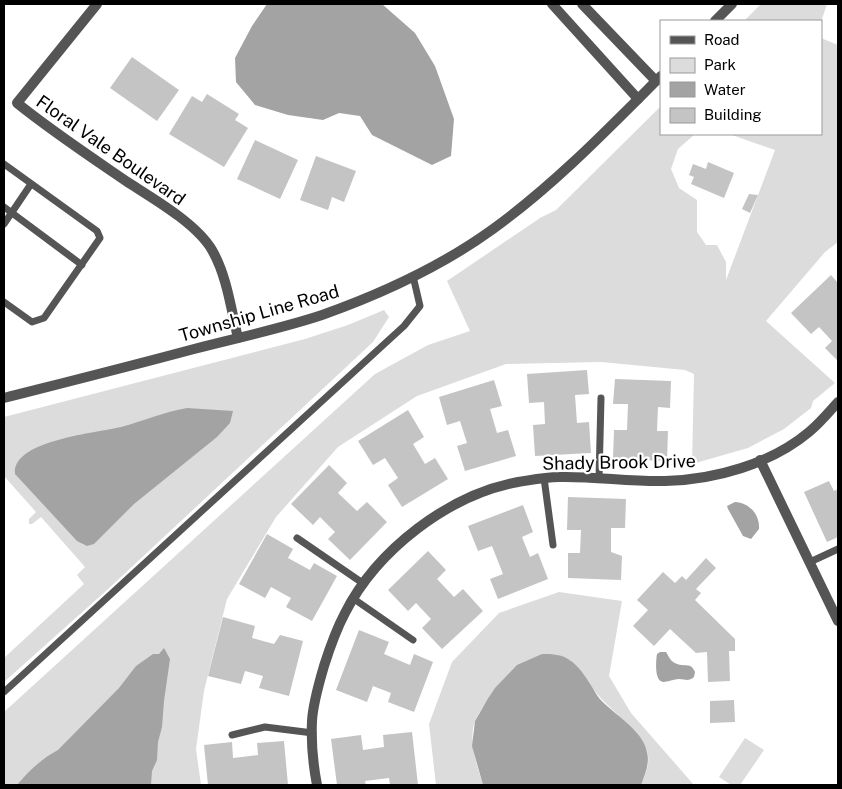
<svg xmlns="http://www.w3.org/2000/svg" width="842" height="789" viewBox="0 0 842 789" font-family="'Public Sans',sans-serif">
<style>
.green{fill:#dcdcdc}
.water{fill:#a3a3a3}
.building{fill:#c4c4c4}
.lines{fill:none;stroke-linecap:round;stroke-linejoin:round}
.service{stroke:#555;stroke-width:7}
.minor{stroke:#555;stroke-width:10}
.tertiary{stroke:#555;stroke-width:10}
.labels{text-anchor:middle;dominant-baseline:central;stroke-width:4.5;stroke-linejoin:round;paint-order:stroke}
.street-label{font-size:18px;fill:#000;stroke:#fff}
</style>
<rect width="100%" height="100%" fill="#fff"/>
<path class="green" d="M761 4H827L821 22 744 21Z
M821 38 838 45V242L825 252 766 321 835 383 813 401 811 408 784 429 748 448 692 464 694 374 685 370 601 362 506 364 417 396 338 447 276 517 227 599 204 691 196 749 201 785H4V712L375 374 428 345 470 331 447 281 540 218 556 210 661 106V134H695L678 149 671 169 679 188 697 200V232L706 245H717L726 262V280L775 150 729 134H821Z
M384 310 389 317 373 342 107 590 4 682V658L84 584 77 575 85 567 41 517 32 524H29V519L36 512 4 476V417L305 339 348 325Z
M559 592 622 601 609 676 631 713 694 785H641C645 776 651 762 647 751 640 730 608 709 594 690L487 700C483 707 478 714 475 721 468 741 477 766 483 785H436L429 724 452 662 499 613Z
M745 738 764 750 740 785H731L719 777Z"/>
<path class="water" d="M267 4H382L415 33 435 66 454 119 451 156 432 165 372 135 360 116 339 113 323 120 288 115 255 105 236 82 235 58 252 26Z
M187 408 233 411 230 423 217 437 134 504 94 544 87 546 77 541 15 474C12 440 97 433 121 427 143 421 164 412 187 408Z
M735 502C750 503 760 515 759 529L751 539 743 536 728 509 727 506Z
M164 648 170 659 164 701 162 727 158 742 157 760 152 771 151 785H17C29 771 41 759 58 750L119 688 136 666 153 654H159Z
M660 652H666C669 657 671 662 677 664 685 667 691 662 695 672L694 677C688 682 686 679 679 679 674 679 668 682 663 682 654 681 656 660 657 654Z
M542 654C551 654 560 654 568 659 582 667 590 685 599 698 613 714 643 730 647 752 650 763 645 775 641 785H483L472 746 475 721 487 700 495 688 517 665Z"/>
<path class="building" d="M132 57 179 90 157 121 110 88Z
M207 94 239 114 235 120 248 128 224 167 169 134 192 96 202 102Z
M255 140 298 160 280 199 237 179Z
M316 156 356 171 344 202 332 197 328 210 300 200Z
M708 162 734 173 724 198 691 184 694 177 689 175 693 164 706 169Z
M749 194 758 195 750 213 742 209Z
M831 275 838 283V361L825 348 832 341 819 327 811 334 791 313Z
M587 370 589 394 575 395 577 423 589 422 591 453 535 456 533 425 545 424 544 402 529 403 527 374Z
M615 379 671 381 670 408 658 407 657 431H668L667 461 613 459 614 430H627L628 404H613Z
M494 380 502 406 490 409 497 433 508 430 516 456 465 471 457 446 467 443 460 421 447 425 439 397Z
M408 410 424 437 413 444 425 464 435 458 448 479 402 507 388 485 398 478 385 458 373 465 358 441Z
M329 465 347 483 338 493 357 511 367 502 387 522 350 560 328 539 335 532 320 517 313 525 291 504Z
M829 481 834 491 838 489V537L827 542 804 492Z
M568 497 626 499 625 528H611V552L622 556 621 580 568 578V553H580L581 530H567Z
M523 505 533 532 522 537 530 557 538 553 548 579 498 599 490 579 503 574 492 546 478 551 468 526Z
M267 534 293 549 288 558 310 570 314 563 337 576 312 621 286 607 291 598 271 587 265 598 239 584Z
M428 551 446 570 437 579 454 597 463 589 483 611 442 649 422 628 431 619 416 603 408 611 388 590Z
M706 558 716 568 696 589 701 593 695 600 735 639V651H729L730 681 708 682 707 652 696 653 670 629 654 646 633 626 648 610 637 600 663 572 675 583 682 576 686 580Z
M223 617 255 626 252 638 274 644 280 635 303 641 289 696 259 688 263 676 245 671 241 684 208 676Z
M359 630 389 642 384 654 410 665 414 654 433 662 414 712 388 702 391 693 373 686 367 702 336 690Z
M734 700 735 722 710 723V701Z
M412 732 418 785H390L389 778 365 781 366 785H337L331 739 361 735 363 750 384 747 383 735Z
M284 741 288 785H208L204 745 232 742 233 758 258 755 257 743Z"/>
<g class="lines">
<path class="service" d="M4 164 97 231 100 238 44 318 32 322 4 302
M4 207 82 265
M4 224 31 184
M544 478 553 545
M599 479 601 398
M297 538 364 584
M810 562 838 549
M354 599 413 640
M4 692 404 326 420 306 413 276
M232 735 265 727 313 733"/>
<path class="minor" d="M97 4 17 103C53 132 91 157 129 183 154 199 197 224 212 250 227 276 231 309 238 338
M552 4 638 99
M582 4 656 81
M760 460 838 621
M317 785C313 764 311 742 312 721 313 703 319 683 324 666 330 647 336 630 345 613 377 550 448 495 518 482 531 480 545 477 559 477 594 476 630 482 665 481 714 480 771 464 809 432 820 423 829 412 838 402"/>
<path class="tertiary" d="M715 21 732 4
M4 398C67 382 131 366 194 349 236 338 280 329 322 315 381 294 442 266 493 229 555 184 607 130 661 76"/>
</g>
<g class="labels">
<g class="street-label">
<text transform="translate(111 150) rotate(35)">Floral Vale Boulevard</text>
<text transform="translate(259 313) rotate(-16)">Township Line Road</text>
<text transform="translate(619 462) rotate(-1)">Shady Brook Drive</text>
</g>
</g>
<rect width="842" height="789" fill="none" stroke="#000000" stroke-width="10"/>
<rect x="660" y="20" width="162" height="115" fill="#ffffff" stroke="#999999"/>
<rect x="670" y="36" width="25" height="8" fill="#555555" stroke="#999999"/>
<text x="704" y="45" font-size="15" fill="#000000">Road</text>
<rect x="670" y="58" width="25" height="15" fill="#dcdcdc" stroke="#999999"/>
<text x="704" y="70" font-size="15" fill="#000000">Park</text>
<rect x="670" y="82" width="25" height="15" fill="#a3a3a3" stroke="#999999"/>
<text x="704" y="95" font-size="15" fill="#000000">Water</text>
<rect x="670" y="108" width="25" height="15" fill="#c4c4c4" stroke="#999999"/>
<text x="704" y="120" font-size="15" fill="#000000">Building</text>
</svg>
